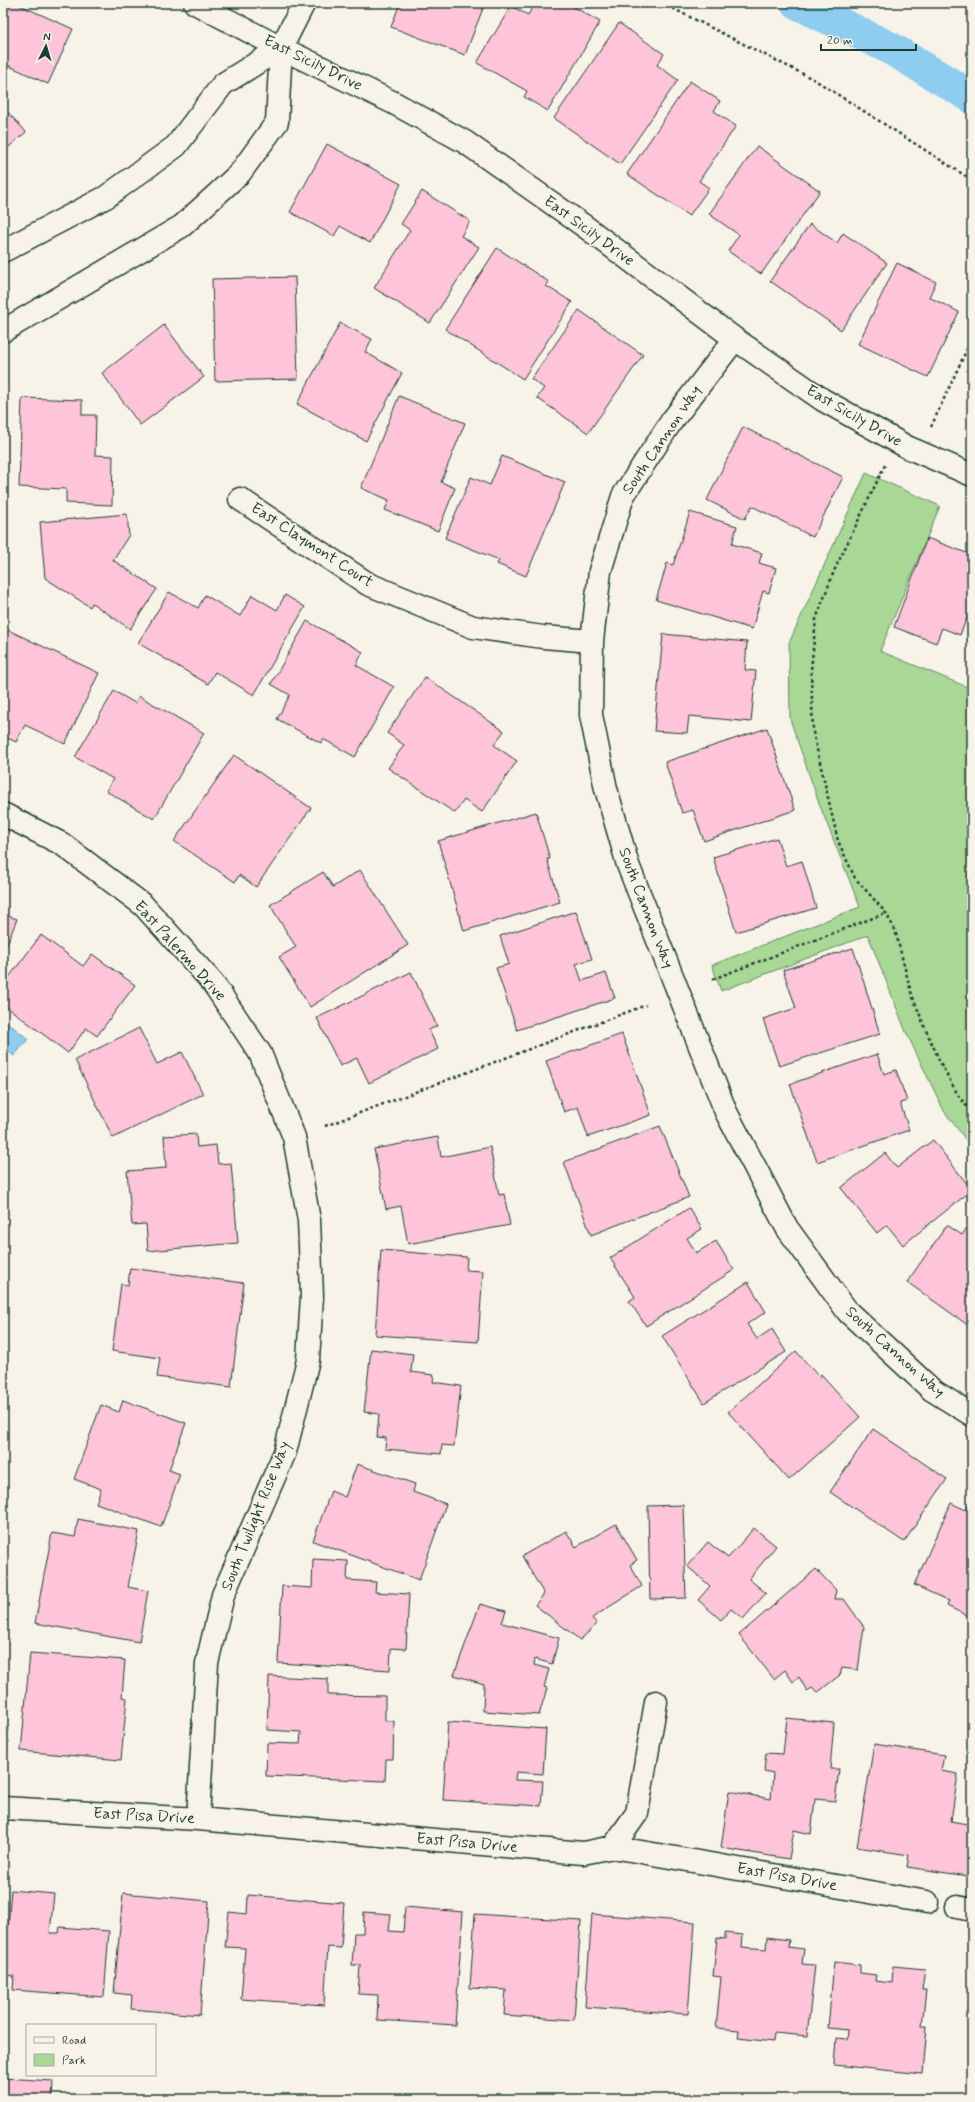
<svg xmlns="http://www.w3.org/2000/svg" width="975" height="2102" viewBox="0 0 975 2102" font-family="Mynerve,sans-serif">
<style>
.green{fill:#a9d796;stroke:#648a65}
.water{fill:#8ecdef;stroke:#6293a4}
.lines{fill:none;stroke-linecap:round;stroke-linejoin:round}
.canal{stroke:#8ecdef;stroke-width:33}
.building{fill:#fec4d9;stroke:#1f3d34}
.minor-casing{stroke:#1f3d34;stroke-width:25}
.path{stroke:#1f3d34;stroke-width:2.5;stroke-dasharray:3 3;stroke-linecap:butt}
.minor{stroke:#f7f3e8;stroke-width:22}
.labels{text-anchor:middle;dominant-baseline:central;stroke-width:3.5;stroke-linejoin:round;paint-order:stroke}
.street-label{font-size:16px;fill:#1f3d34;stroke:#f7f3e8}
</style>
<rect width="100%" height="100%" fill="#f7f3e8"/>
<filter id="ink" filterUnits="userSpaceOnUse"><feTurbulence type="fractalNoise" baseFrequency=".025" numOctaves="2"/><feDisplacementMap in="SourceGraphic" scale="8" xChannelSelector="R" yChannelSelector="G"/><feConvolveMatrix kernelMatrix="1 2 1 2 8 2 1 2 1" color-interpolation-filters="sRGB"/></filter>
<g filter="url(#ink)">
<path class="green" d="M866 473 940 506 880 651 972 689V1148L944 1111 906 1032 868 935 721 991 712 965 860 907 820 806 790 719 789 643Z"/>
<path class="water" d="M3 1019 28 1039 14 1056 3 1047Z"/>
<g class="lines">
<path class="canal" d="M797 3 890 48 972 97"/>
</g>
<path class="building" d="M3 3H15L73 29 48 84 3 63Z
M400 3H485L465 55 391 27Z
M535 3H567L600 22 548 111 524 97 527 91 477 63 511 6 528 15Z
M619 23 664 54 657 65 678 80 620 164 554 118Z
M690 81 720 101 714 111 736 126 699 181 709 188 689 216 627 174Z
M3 107 26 132 3 152Z
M327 144 401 184 370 243 340 226 334 236 290 212Z
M757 146 820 191 761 274 728 251 739 235 709 214Z
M422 191 470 221 461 236 479 247 430 323 374 288 410 230 401 224Z
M810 224 837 243 843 233 887 263 841 330 770 281Z
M497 248 549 282 546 286 572 302 523 379 445 329Z
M897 263 936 282 929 297 959 312 928 377 858 344Z
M295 277 298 379 215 381 212 279Z
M579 310 643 355 588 433 537 398 544 388 531 379Z
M340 323 372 339 365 352 402 373 366 441 297 404Z
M164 325 204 377 140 425 102 373Z
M399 396 465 423 441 482 455 488 438 531 385 510 389 500 361 488Z
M22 398 82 400V415H96L95 455 113 456 112 505 66 503V489L19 487Z
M743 427 843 477 813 537 752 506 745 519 707 500Z
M502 456 565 482 526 576 497 564 499 560 445 538 471 477 490 485Z
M690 512 737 526 732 544 762 553 759 563 776 568 769 593 763 591 752 629 656 600 667 563 673 565Z
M127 514 129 535 113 560 157 589 130 629 92 603 90 607 45 578 40 522Z
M927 538 972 555V605L960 635 942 628 936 643 894 627Z
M169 592 198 608 205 595 240 616 252 595 277 610 285 595 305 607 254 695 215 672 208 684 138 643Z
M307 621 363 652 356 665 394 687 355 757 323 739 321 743 277 719 290 695 271 684Z
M6 629 99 673 65 744 25 725 16 742 3 736V636Z
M663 634 747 642 745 670 756 671 751 722 689 716 687 733 654 731Z
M425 677 504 731 494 745 517 761 482 812 464 800 455 813 388 768 404 745 387 733Z
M114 691 135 703 139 696 204 733 154 819 106 791 113 779 75 757Z
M767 728 795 810 704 841 693 810 682 813 665 762Z
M234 755 311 808 256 887 239 875 235 882 174 841Z
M536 812 550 859H547L560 902 464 931 438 841Z
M777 838 786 866 802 861 816 908 736 932 713 857Z
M360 870 408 945 310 1007 279 957 296 947 270 905 323 872 333 887Z
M576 911 592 959 576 964 582 981 606 973 615 998 517 1030 496 968 509 964 500 936Z
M3 914 17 919 3 954Z
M41 935 83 966 92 954 135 985 97 1036 86 1028 68 1053 3 1004V985Z
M853 948 880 1034 779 1066 763 1019 796 1008 783 970Z
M411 972 437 1026 429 1030 438 1049 369 1083 357 1058 340 1066 317 1018Z
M139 1028 157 1064 182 1052 203 1094 113 1138 75 1060Z
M622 1034 651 1115 588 1137 578 1107 564 1112 546 1061Z
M877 1054 884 1074 896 1070 907 1101 900 1103 909 1130 817 1162 790 1084Z
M660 1126 689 1197 591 1235 564 1162Z
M196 1134 197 1147 216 1145 218 1164 231 1163 238 1243 148 1251 146 1224 132 1225 127 1171 166 1168 164 1136Z
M438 1137 441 1157 490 1147 499 1195 504 1194 510 1225 408 1244 401 1206 386 1209 374 1149Z
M933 1140 972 1190 903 1245 887 1225 877 1233 841 1188 885 1153 897 1168Z
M689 1208 702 1229 687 1238 696 1253 716 1241 734 1270 646 1326 629 1301 635 1297 610 1258Z
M972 1220V1328L907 1282 947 1225 962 1235Z
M381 1250 467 1257 466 1270 483 1271 478 1342 375 1335Z
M130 1268 244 1283 231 1387 157 1377 160 1358 112 1351 121 1284 128 1285Z
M748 1282 766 1312 747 1324 757 1339 772 1329 786 1352 704 1403 662 1336Z
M371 1349 413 1354 411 1372 434 1375 433 1382 461 1386 454 1446 442 1445 441 1454 385 1449 386 1438 377 1437 379 1414 364 1412Z
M796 1351 819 1377 821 1374 860 1417 789 1480 728 1412Z
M123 1400 186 1423 169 1470 180 1474 161 1527 96 1503 101 1489 74 1479 101 1405 119 1412Z
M873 1429 947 1479 904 1542 830 1492Z
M357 1464 415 1484 413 1492 446 1504 419 1580 313 1541 331 1491 345 1497Z
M971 1499H972V1618L947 1606 949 1601 914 1585 951 1503 966 1510Z
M683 1505 686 1598 650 1599 648 1506Z
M78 1519 139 1531 128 1587 148 1591 139 1642 35 1623 52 1533 75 1537Z
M616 1524 637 1560 630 1565 642 1586 592 1618 597 1624 580 1640 535 1605 544 1594 522 1556 566 1531 576 1547Z
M754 1528 776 1546 749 1579 766 1593 743 1619 731 1609 721 1620 698 1600 710 1586 687 1566 708 1542 728 1558Z
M313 1559 348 1561 347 1580 376 1582 375 1592 409 1594 406 1649 391 1648 390 1670 278 1663 282 1586 312 1588Z
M816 1569 836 1590 834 1599H844L864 1627 858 1670 842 1668 840 1675 817 1693 812 1688 807 1691 799 1677 793 1682 785 1670 774 1679 739 1635Z
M480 1604 506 1611 502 1623 559 1638 552 1664 535 1659 534 1665 549 1669 544 1687 547 1688 539 1715 483 1711 484 1684 454 1675Z
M30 1653 125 1660 122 1697 127 1698 121 1760 21 1751Z
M269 1676 328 1679V1695L385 1696V1721H394L393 1759H386L385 1781 266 1776 267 1743 300 1744 301 1732 267 1730Z
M787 1718 834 1723 830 1769H839L835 1801 815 1799 811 1834 794 1830 789 1859 721 1848 729 1791 771 1799 773 1773 764 1771 766 1753 783 1754Z
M448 1722 546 1729 543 1774 516 1772 515 1780 543 1781 541 1806 443 1800Z
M874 1744 944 1755 941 1771 958 1774 951 1821 972 1825V1845L967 1876 907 1867 909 1855 857 1847Z
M11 1890 54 1894 50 1933H59L60 1927 109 1931 104 1997 13 1990 14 1976 4 1975Z
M123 1893 209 1901 200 2015 131 2009 132 1995 114 1993Z
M248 1895 344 1903 341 1948 328 1947 324 2005 241 1999 245 1948 225 1947 229 1912 247 1914Z
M405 1907 463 1912 455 2025 377 2020 378 1995 358 1994 360 1965H352L354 1933H363L364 1912 391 1914 389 1931 403 1932Z
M475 1914 581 1921 574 2020 504 2015 506 1990 470 1988Z
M592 1914 695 1922 688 2014 585 2007Z
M725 1933 743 1935 742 1947 766 1949 767 1937 789 1940 788 1947 804 1949 802 1964 815 1965 807 2036 774 2033 773 2042 738 2038 739 2030 716 2028 721 1977 713 1976 717 1938 725 1939Z
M834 1962 860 1965V1973L876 1975 875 1981 892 1983 893 1966 925 1969 922 1990H926L922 2026H927L923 2074 834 2065 836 2038 847 2039 848 2030 828 2028Z
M3 2078 53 2081 52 2099H3Z"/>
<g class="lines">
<defs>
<path id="minor" d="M195 3 281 48 394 103 465 142 587 228 735 339 823 400 907 447 972 475
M3 251 106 197 176 146 223 84 281 48
M3 331 182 226 240 173 277 122 281 48 304 3
M735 339 671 422 623 496 600 571 592 641 591 715 606 789 628 865 726 1112 787 1228 848 1312 932 1390 972 1415
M240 499 368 584 473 627 543 637 592 641
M3 814 62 844 143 905 213 983 260 1053 294 1137 309 1220 312 1296 308 1360 285 1452 223 1595 207 1663 198 1819
M3 1808 198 1819 583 1853 613 1847 927 1902
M613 1847 637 1813 656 1702
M957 1907 972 1910"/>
</defs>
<use href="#minor" class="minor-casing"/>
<path class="path" d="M662 3 815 80 972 180
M931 427 972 338
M885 465 834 571 816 619 811 670 813 732 838 841 855 878 886 913 895 930 911 992 925 1028 941 1064 958 1095 972 1113
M713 979 886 913
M325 1126 646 1005"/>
<use href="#minor" class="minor"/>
</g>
</g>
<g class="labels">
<g class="street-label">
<text transform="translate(313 63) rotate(26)">East Sicily Drive</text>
<text transform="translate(589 231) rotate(36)">East Sicily Drive</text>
<text transform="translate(854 416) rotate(30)">East Sicily Drive</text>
<text transform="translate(662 440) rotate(-56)">South Cannon Way</text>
<text transform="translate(312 545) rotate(33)">East Claymont Court</text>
<text transform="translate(646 908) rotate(69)">South Cannon Way</text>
<text transform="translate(180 951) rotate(48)">East Palermo Drive</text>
<text transform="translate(895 1352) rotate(42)">South Cannon Way</text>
<text transform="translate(256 1516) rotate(-68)">South Twilight Rise Way</text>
<text transform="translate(144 1816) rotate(3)">East Pisa Drive</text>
<text transform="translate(467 1843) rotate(5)">East Pisa Drive</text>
<text transform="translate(787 1877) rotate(10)">East Pisa Drive</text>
</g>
</g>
<rect width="975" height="2102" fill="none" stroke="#f7f3e8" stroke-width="16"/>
<rect x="8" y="8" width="959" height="2086" fill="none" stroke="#1f3d34" stroke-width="1.5" filter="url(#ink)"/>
<rect x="26" y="2024" width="130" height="52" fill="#f7f3e8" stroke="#a1aaa0"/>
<rect x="34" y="2037" width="20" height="6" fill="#f7f3e8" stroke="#a1aaa0"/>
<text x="62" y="2044" font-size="12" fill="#1f3d34">Road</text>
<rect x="34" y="2054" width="20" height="12" fill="#a9d796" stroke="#a1aaa0"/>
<text x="62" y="2064" font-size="12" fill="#1f3d34">Park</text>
<g transform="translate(46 46) rotate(5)" stroke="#f7f3e8" stroke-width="3" paint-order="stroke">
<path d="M0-3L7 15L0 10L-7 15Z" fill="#1f3d34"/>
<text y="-6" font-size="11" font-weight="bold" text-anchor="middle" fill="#1f3d34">N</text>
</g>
<path d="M821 44v6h95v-6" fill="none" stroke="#1f3d34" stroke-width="2"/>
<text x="827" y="44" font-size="12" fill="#1f3d34" stroke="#f7f3e8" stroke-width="3" paint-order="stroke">20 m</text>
</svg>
